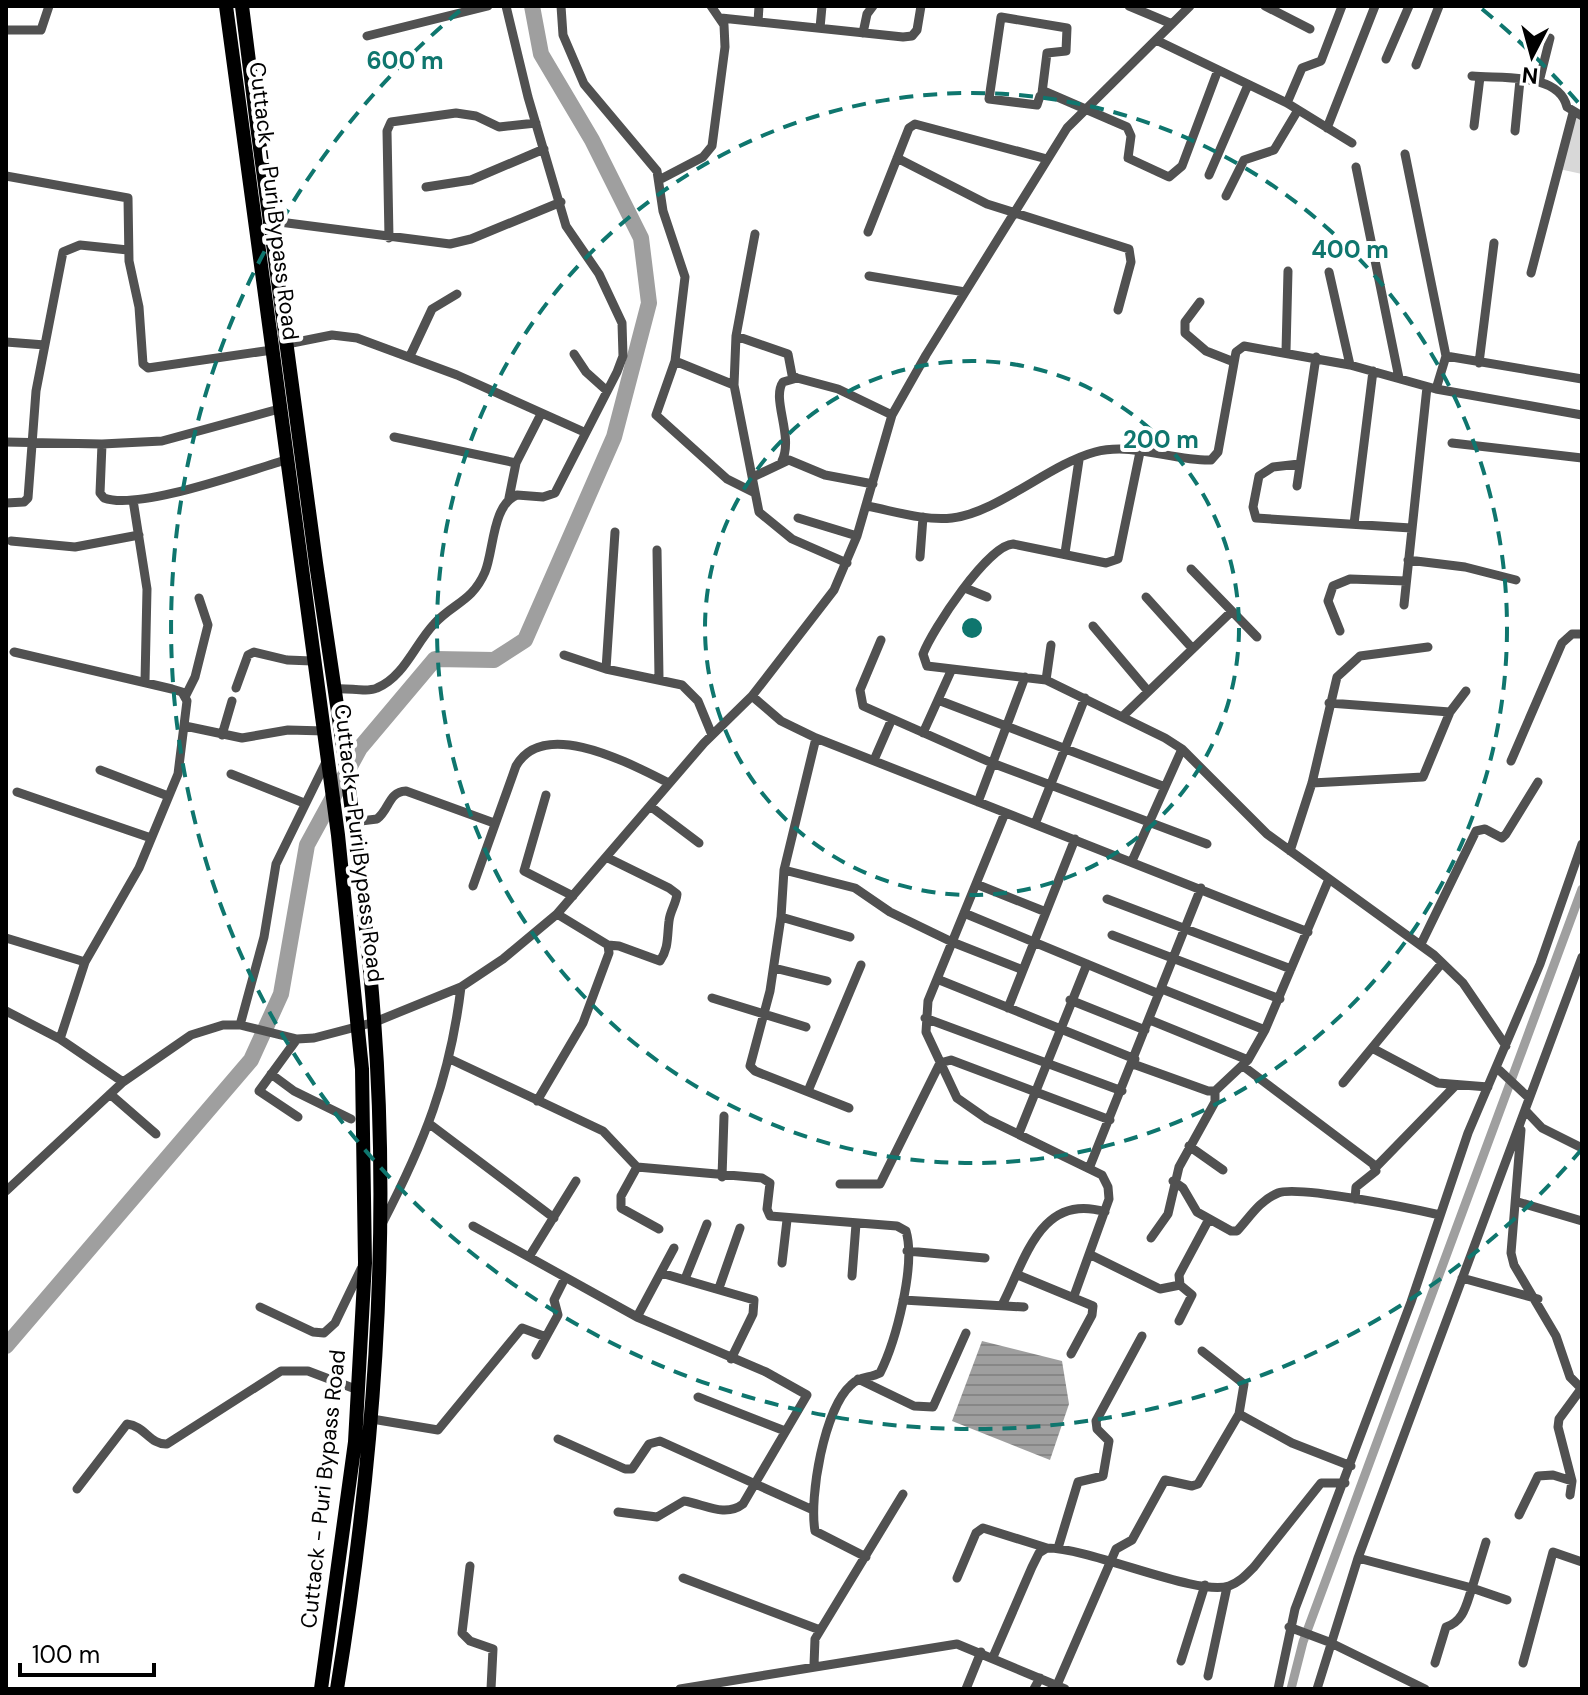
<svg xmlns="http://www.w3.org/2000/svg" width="1588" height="1695" viewBox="0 0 1588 1695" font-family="'DM Sans',sans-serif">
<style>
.green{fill:#d8d8d8}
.water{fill:url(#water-rules)}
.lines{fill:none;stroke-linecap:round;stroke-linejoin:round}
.canal{stroke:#9f9f9f;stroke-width:9}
.river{stroke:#9f9f9f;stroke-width:16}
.minor{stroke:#515151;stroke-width:9}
.highway{stroke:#000;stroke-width:14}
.ring{fill:none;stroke:#0f766e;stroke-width:4;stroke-dasharray:14 10}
.labels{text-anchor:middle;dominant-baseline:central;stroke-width:8;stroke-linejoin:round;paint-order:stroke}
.street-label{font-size:22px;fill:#000;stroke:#fff}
.centre{fill:#0f766e;stroke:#fff;stroke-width:4}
.ring-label{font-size:24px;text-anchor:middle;font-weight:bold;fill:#0f766e;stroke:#fff;stroke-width:8;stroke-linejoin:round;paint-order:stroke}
</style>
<defs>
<pattern id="water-rules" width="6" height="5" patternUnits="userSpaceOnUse" patternTransform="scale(2)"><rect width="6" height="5" fill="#9f9f9f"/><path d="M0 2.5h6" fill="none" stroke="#878787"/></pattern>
</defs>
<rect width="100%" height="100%" fill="#fff"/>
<path class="green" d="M1573 114 1582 117V174L1559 169Z"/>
<path class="water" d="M982 1341 1062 1361 1069 1404 1050 1460 952 1421Z"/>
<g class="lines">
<path class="canal" d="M1291 1689 1303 1642 1582 889"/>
<path class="river" d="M6 1346 251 1060 281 994 307 845 360 748 435 659 494 660 525 640 614 437 649 303 641 238 592 140 541 54 532 6"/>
<path class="minor" d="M561 6 563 35 584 84 657 171 663 211 685 277 675 361 656 415 727 479 755 493
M1129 6 1172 24
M1265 6 1310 29
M721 18 903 37 912 36 917 30 921 6
M758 22 759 6
M820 28 822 6
M6 30H41L49 6
M863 33 867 14 873 6
M367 36 488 6
M1156 40 1287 103 1352 143
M1386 59 1409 6
M1416 65 1439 6
M1472 76C1502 79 1559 72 1567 107L1582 116
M1539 82 1550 38
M1042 93 1047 53 1066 51 1067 28 1001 17 989 99 1037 105 1040 96 1046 92 1127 127 1131 136 1128 158 1169 177 1182 166 1218 70
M1287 103 1302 68 1321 61 1342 6
M1474 126 1480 77
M1327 128 1375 6
M1515 131 1520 80
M1405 154 1446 356 1436 389
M897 158 987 204 1129 249 1131 262 1118 310
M1356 167 1399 378
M1209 175 1248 85
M6 176 128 198 129 261 139 307 143 364 148 368 272 350
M659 180 703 157 712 146 725 47 724 25 711 6
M426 187 471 180 544 149
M1226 196 1244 160 1274 150 1298 110
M272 221 450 244 471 239 561 202
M868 232 909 128 915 124 1047 159
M755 234 736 336 734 385 759 512 792 539 847 563
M389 238 387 131 391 122 456 113 476 116 499 127 536 123
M1329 272 1350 365
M1531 273 1573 113
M869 276 965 292
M1200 302 1185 322V333L1206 351 1234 362
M736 336 788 354 792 375 797 378 838 389 892 415
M6 342 45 345
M287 344 332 335 357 338 457 375 584 432
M1286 351 1288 271
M574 354 586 372 606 390
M410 356 432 309 457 294
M1446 356 1582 379
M675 361 734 385
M1479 363 1494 243
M394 437 516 463
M6 442 102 444 162 441 279 409
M1452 443 1582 458
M102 444 100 493 104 498C139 511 247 471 286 460
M1140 452 1118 559 1106 563 1013 544C988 545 932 630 923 654L927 666 1046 680 1165 738 1182 749 1267 834 1434 955 1463 983 1506 1046
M782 461C794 436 771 399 783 382L797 378
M1299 464 1273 467 1259 476 1253 507 1256 518 1411 528
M753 477 789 460 825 475 873 484
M1297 486 1316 357
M509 498 516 463 541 414
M133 500 147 589 145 681
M6 503 24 502 28 498 36 391 63 252 80 245 128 250
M867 506C894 511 924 521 952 518 997 513 1050 464 1095 452 1133 442 1173 461 1211 460L1218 452 1236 352 1244 346 1350 365 1436 389 1582 415
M798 518 857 536
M1354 524 1373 371
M11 541 75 547 139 535
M657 550 659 678
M1065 553 1079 460
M920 557 923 517
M1408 560 1465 567 1516 580
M1191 569 1257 637
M965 588 987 597
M1146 597 1192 648
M1404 605 1427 387
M1093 626 1147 690
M1340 631 1328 601 1333 586 1350 579 1406 581
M881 640 860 690 863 706 992 763 1207 844
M14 652 172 689 182 692 187 701 178 774 139 868 85 962 60 1039
M564 655 606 669 682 685 698 701 712 735
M606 669 615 532
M1046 680 1051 645
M236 688 248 655 254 652 287 660 312 661
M334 689C347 687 366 693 377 688 404 677 415 644 434 624 453 603 472 602 485 572 494 550 492 505 517 495L543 497 555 493 617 372 623 356 622 323 599 274 566 226 528 97 506 6
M186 695 195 677 208 625 199 598
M752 696 781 721 816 738 1308 932
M938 700 1165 787
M1329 703 1450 712
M1124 715 1231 612
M185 726 242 738 288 730 325 731
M923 733 951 671
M222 735 232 701
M816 738 784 870 781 917 770 991 750 1066 755 1071 849 1108
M874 760 891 721
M1511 761 1562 643 1572 634H1582
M100 770 168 796
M231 774 304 803
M1312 783 1423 777 1450 712 1466 691
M17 792 151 838
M546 795 524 871 573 896
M978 802 1025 677
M650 806 699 843
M1005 813 928 1001 926 1032 957 1098 987 1119 1102 1175 1108 1187 1109 1199 1074 1296
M353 822 377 819C390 809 388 792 406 791L494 823
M1035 824 1085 698
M1290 851 1312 783 1337 677 1360 656 1428 647
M1132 861 1182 749
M784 870 855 888 890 912 952 942 1023 970
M976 884 1046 912
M473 886 516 766C544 716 632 765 669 783
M1107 899 1291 969
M964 913 1159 994
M781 917 850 937
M1112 935 1280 999
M6 938 85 962
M1421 944 1476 831 1485 829 1502 838 1506 834 1538 782
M608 945 619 946 660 961C669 948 667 936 669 921 670 911 676 904 677 894L669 888 608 858
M774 968 827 981
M937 979 1135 1059
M1162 989 1265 1030
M712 998 806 1027
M1070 1000 1145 1030
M1008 1008 1075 839
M6 1011 60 1039 123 1082
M925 1018 1122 1091
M1150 1020 1248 1060
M240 1025 264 937 276 864 327 760
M297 1039 259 1091 298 1117
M1372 1048 1438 1083 1488 1087
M450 1059 603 1131 637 1167 762 1178 770 1183 767 1209 770 1216 897 1226 906 1231C916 1265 896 1341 880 1373 870 1378 858 1377 851 1385 824 1409 809 1497 815 1531L866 1557
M1133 1064 1208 1091H1215L1248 1060 1265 1030 1329 879
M1243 1066 1373 1164 1376 1171 1356 1187 1355 1199
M1497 1068 1529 1098
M271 1074 294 1091 351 1119
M1343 1083 1442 963
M808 1091 861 965
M110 1094 156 1134
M537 1101 583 1023 609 953 608 945 557 914
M1525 1110 1542 1128 1582 1148
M431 1125 554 1218
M1521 1130 1511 1253 1514 1265 1556 1336 1570 1377 1582 1389
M1019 1133 1087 964
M1189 1146 1223 1170
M1090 1166 1201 888
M637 1167 621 1196V1208L659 1229
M1376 1167 1454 1087
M722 1177 724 1116
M1173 1181 1183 1188 1197 1212 1231 1231H1237C1250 1217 1259 1201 1278 1193 1298 1185 1414 1209 1440 1215
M840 1184H880L940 1063 951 1060 1110 1120
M6 1191 123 1082 191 1035 223 1025H240L297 1039 314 1038 375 1022 461 987 503 959 557 914 704 743 752 696 834 590 857 536 892 415 926 355 1067 128 1190 6
M1518 1202 1582 1221
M382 1224C424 1143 450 1079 461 987
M473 1226 637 1317 766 1372 807 1395 743 1504C725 1518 704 1504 684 1501L657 1517 618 1512
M1151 1238 1168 1214 1179 1167 1215 1102V1091
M907 1251 985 1258
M1091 1255 1160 1289 1180 1285
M529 1257 576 1181
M782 1263 787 1220
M661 1273 754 1300 753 1314 731 1359
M1018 1275 1093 1306 1092 1315 1071 1354
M852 1276 856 1224
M1462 1278 1538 1299
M685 1279 707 1224
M719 1288 740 1228
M903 1300 1024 1307
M1002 1305C1025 1261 1040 1192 1105 1212
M260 1307 313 1332 324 1333 335 1323 361 1269
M637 1317 674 1248
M1179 1321 1192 1295 1180 1285 1179 1275 1209 1219
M1202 1351 1244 1384 1239 1414 1292 1443 1351 1466
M536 1355 558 1315 554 1300 565 1278
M858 1379 914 1406 933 1407 966 1333
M698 1397 785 1431
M372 1419 438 1430 522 1328 546 1337
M558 1439 625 1469H632L649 1444 660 1441 813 1510
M77 1489 127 1424C145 1426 150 1445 167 1444L281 1371H308L358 1390
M1570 1495 1572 1481 1558 1427 1559 1419 1581 1389
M1519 1515 1538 1476 1553 1475 1572 1481
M1486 1542 1472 1588 1507 1600
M1058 1548 1078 1482 1103 1476 1109 1441 1097 1429 1096 1421 1142 1336
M1358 1558 1472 1588C1466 1605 1464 1621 1446 1627L1435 1663
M470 1566 462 1633 470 1641 493 1649 491 1689
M683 1578 820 1630
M957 1578 976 1533 983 1528 1047 1548
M1289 1627 1329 1642 1425 1689
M993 1657 1032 1567 1039 1553 1047 1548C1091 1548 1198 1597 1229 1586 1240 1582 1246 1575 1254 1567L1321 1483H1345
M1181 1661 1205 1585
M1523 1663 1553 1552 1582 1562
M814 1665 815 1639 903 1494
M1208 1676 1227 1587
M1057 1685 1116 1549 1132 1540 1165 1480 1192 1486 1198 1484 1239 1414
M680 1689 957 1644 1065 1689
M966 1689 981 1652
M1034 1689 1040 1678
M1278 1689 1295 1609 1411 1302 1468 1133 1540 964 1582 844
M1317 1689 1358 1558 1582 957"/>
<path class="highway" d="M226 6 338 835 362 1069 365 1263 355 1442 321 1689
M242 6C265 192 290 378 316 563 338 714 363 866 374 1019 391 1244 373 1467 337 1689"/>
</g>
<g class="ring">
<circle cx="972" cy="628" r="267"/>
<circle cx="972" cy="628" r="535"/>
<path d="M1582 1149A802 802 0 1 1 462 9M1482 9A802 802 0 0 1 1582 107"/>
</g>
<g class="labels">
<g class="street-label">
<text transform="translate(274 201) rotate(83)">Cuttack - Puri Bypass Road</text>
<text transform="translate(359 843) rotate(83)">Cuttack - Puri Bypass Road</text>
<text transform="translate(323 1489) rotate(-84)">Cuttack - Puri Bypass Road</text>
</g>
</g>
<circle cx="972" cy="628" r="12" class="centre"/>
<g class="ring-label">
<text x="405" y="69">600 m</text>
<text x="1350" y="258">400 m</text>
<text x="1161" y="448">200 m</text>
</g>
<rect width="1588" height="1695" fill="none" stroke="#000000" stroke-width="16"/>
<g transform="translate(1532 56) rotate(186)" stroke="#ffffff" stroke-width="6" paint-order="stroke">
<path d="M0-6L14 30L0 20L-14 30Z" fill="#000000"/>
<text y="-12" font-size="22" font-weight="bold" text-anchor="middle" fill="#000000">N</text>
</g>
<path d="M20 1663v12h134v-12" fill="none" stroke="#000000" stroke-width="4"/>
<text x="32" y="1663" font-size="24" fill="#000000" stroke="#ffffff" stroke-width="6" paint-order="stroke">100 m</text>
</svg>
